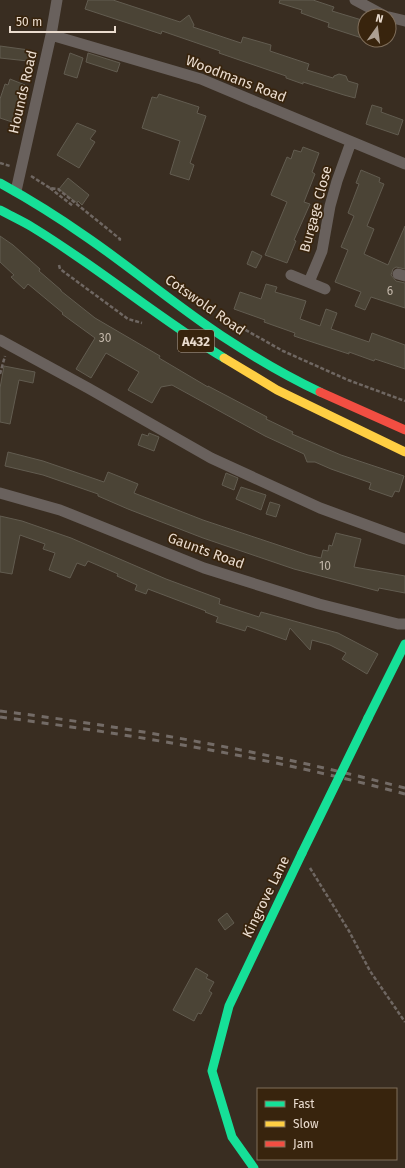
<svg xmlns="http://www.w3.org/2000/svg" width="405" height="1168" viewBox="0 0 405 1168" font-family="'Fira Sans',sans-serif">
<style>
.building{fill:#4b4436;stroke:#625c50}
.lines{fill:none;stroke-linecap:round;stroke-linejoin:round}
.path{stroke:#6f6762;stroke-width:2.5;stroke-dasharray:4 2;stroke-linecap:butt}
.street{stroke:#69615d;stroke-width:11}
.fast{stroke:#16e098;stroke-width:9}
.slow{stroke:#ffcf43;stroke-width:9}
.jam{stroke:#f24e42;stroke-width:9}
.rail{stroke:#736b66;stroke-width:3;stroke-dasharray:7 7;stroke-linecap:butt}
.fast-bridge{stroke:#16e098;stroke-width:9}
.labels{text-anchor:middle;dominant-baseline:central;stroke-width:3.5;stroke-linejoin:round;paint-order:stroke}
.number-label{font-size:12px;fill:#c2b6a9}
.shield{fill:#38240d;stroke:#b5a595;stroke-width:1}
.shield-label{font-size:13px;font-weight:bold;fill:#eadccf}
.street-label{font-size:14px;fill:#eadccf;stroke:#38240d}
</style>
<rect width="100%" height="100%" fill="#392d21"/>
<path class="building" d="M88 0H113L180 22 189 15 194 25 193 27 241 43 243 37 271 45 270 51 309 64 307 70 333 78 334 76 339 74 346 76 348 81 358 84 355 98 344 95 303 82V84L286 78V76L219 53 220 51 162 31 161 34 85 9Z
M280 0H313L334 7 332 11 365 21V39L328 27 329 23 301 13 302 10 279 3Z
M0 46 29 50 28 61 0 58Z
M70 53 83 58 77 78 64 74Z
M88 53 120 63 117 72 86 62Z
M10 79 25 85 12 122 0 118V99L5 84 8 85Z
M159 94 199 107 197 113 206 116 190 163 194 165 189 180 170 174 180 141 142 128 152 97 157 98Z
M372 105 382 108 381 112 403 120 398 135 366 124Z
M77 123 96 131 90 139 95 142 79 168 57 155Z
M303 147 319 153 312 172 315 174 304 202 310 204 294 240 296 241 287 263 265 255 287 202 271 195 287 157 291 159 294 150 301 152Z
M361 170 380 178 379 182 384 184 367 226 374 229 364 254 388 265 405 226V269L396 267 393 269 391 275 396 281 405 283V308L371 297 365 310 355 306 361 292 335 282 348 250 341 247 354 216 348 213 359 184 356 183Z
M68 178 89 195 82 205 78 201 77 203 59 189Z
M0 236 13 245 40 269 39 271 61 290V291L95 318 160 356 159 358 208 387V386L267 417 266 419 293 432 292 434 341 455 404 476 399 492 395 491 392 497 369 489 371 483 331 469 315 462H307L304 454 265 436 172 385 161 387 152 403 128 390 139 372 106 353 91 378 76 369 95 338 62 314 63 313 28 284 24 289 11 277 14 275 0 262Z
M252 251 262 256 256 268 247 264Z
M266 284 277 287 275 292 306 301 300 319 320 326 326 309 337 313 331 329 369 342 372 333 405 345V369L375 359 374 361 349 352V354L306 340 294 336 295 333 264 322 265 320 234 309 240 292 261 299Z
M4 366 35 372 33 383 19 380 10 424 0 422V388Z
M149 433 159 437 154 451 138 445 142 434 148 436Z
M8 452 43 461 104 482 108 472 138 484 134 493 203 520 308 555 321 558 323 550 328 551 329 545 332 546 336 533 361 539 354 567 405 576V593L379 588 378 591 294 569 203 538 128 509 98 496V494L43 475 5 466Z
M226 473 238 478 234 490 222 485Z
M241 487 266 495 261 510 236 499Z
M270 502 280 505 276 517 266 514Z
M0 516 22 521 71 538 166 579 220 599 219 604 259 617 261 612 338 633 378 654 367 674 342 659 346 653 330 645 312 640 310 650 290 628 286 640 247 626 245 631 216 622 218 617 205 612 206 611 148 589 146 594 135 590 137 585 117 576 118 574 88 561 85 566 77 563 70 578 49 570 55 553 43 549 45 544 20 535 12 574 0 572Z
M227 913 234 923 225 930 218 920Z
M196 968 208 975 206 978 214 982 209 991 212 993 201 1014 198 1013 194 1021 173 1010Z"/>
<g class="lines">
<path class="path" d="M0 163 10 166
M31 176 50 188 58 189 120 239 119 242
M50 188 73 206
M59 265 60 269 128 319 142 323
M235 324 283 351 348 380 405 401
M0 374 5 356
M310 868 349 931 370 971 405 1022"/>
<path class="street" d="M355 0 385 16
M389 17 405 21
M51 35 201 79 405 164
M16 191 51 35 57 0
M398 274 405 276
M291 275 325 289
M309 282 322 251 330 206 337 181 351 142
M0 340 88 388 211 458 320 508 405 539
M0 493 60 510 204 568 319 604 398 624H405"/>
<path class="fast" d="M0 183C29 199 58 217 85 236 132 268 175 305 222 336 254 357 286 376 320 392
M0 210C11 216 22 221 32 227 98 267 158 318 224 358
M368 718 405 644
M254 1168 232 1137 212 1071 229 1006 302 853"/>
<path class="slow" d="M224 358 277 390 405 452"/>
<path class="jam" d="M320 392 405 430"/>
<path class="rail" d="M0 711C136 728 272 753 405 788
M0 717C136 735 272 758 405 794"/>
<path class="fast-bridge" d="M302 853 368 718"/>
</g>
<g class="labels">
<g class="number-label">
<text x="390" y="291">6</text>
<text x="105" y="338">30</text>
<text x="325" y="566">10</text>
</g>
<rect class="shield" x="178" y="330" width="36" height="22" rx="3"/>
<g class="shield-label">
<text x="196" y="341">A432</text>
</g>
<g class="street-label">
<text transform="translate(236 79) rotate(21)">Woodmans Road</text>
<text transform="translate(23 92) rotate(-77)">Hounds Road</text>
<text transform="translate(316 209) rotate(-75)">Burgage Close</text>
<text transform="translate(205 305) rotate(35)">Cotswold Road</text>
<text transform="translate(206 551) rotate(20)">Gaunts Road</text>
<text transform="translate(266 897) rotate(-64)">Kingrove Lane</text>
</g>
</g>
<rect x="257" y="1088" width="140" height="72" fill="#38240d" stroke="#7f6e5b"/>
<rect x="265" y="1101" width="20" height="6" fill="#16e098" stroke="#7f6e5b"/>
<text x="293" y="1108" font-size="12" fill="#eadccf">Fast</text>
<rect x="265" y="1121" width="20" height="6" fill="#ffcf43" stroke="#7f6e5b"/>
<text x="293" y="1128" font-size="12" fill="#eadccf">Slow</text>
<rect x="265" y="1141" width="20" height="6" fill="#f24e42" stroke="#7f6e5b"/>
<text x="293" y="1148" font-size="12" fill="#eadccf">Jam</text>
<g transform="translate(377 28) rotate(14)"><circle r="19" fill="#38240d" stroke="#7f6e5b"/>
<path d="M0-3L7 15L0 10L-7 15Z" fill="#ac9f92"/>
<text y="-6" font-size="11" font-weight="bold" text-anchor="middle" fill="#eadccf">N</text>
</g>
<path d="M10 26v6h105v-6" fill="none" stroke="#eadccf" stroke-width="2"/>
<text x="16" y="26" font-size="12" fill="#eadccf" stroke="#38240d" stroke-width="3" paint-order="stroke">50 m</text>
</svg>
